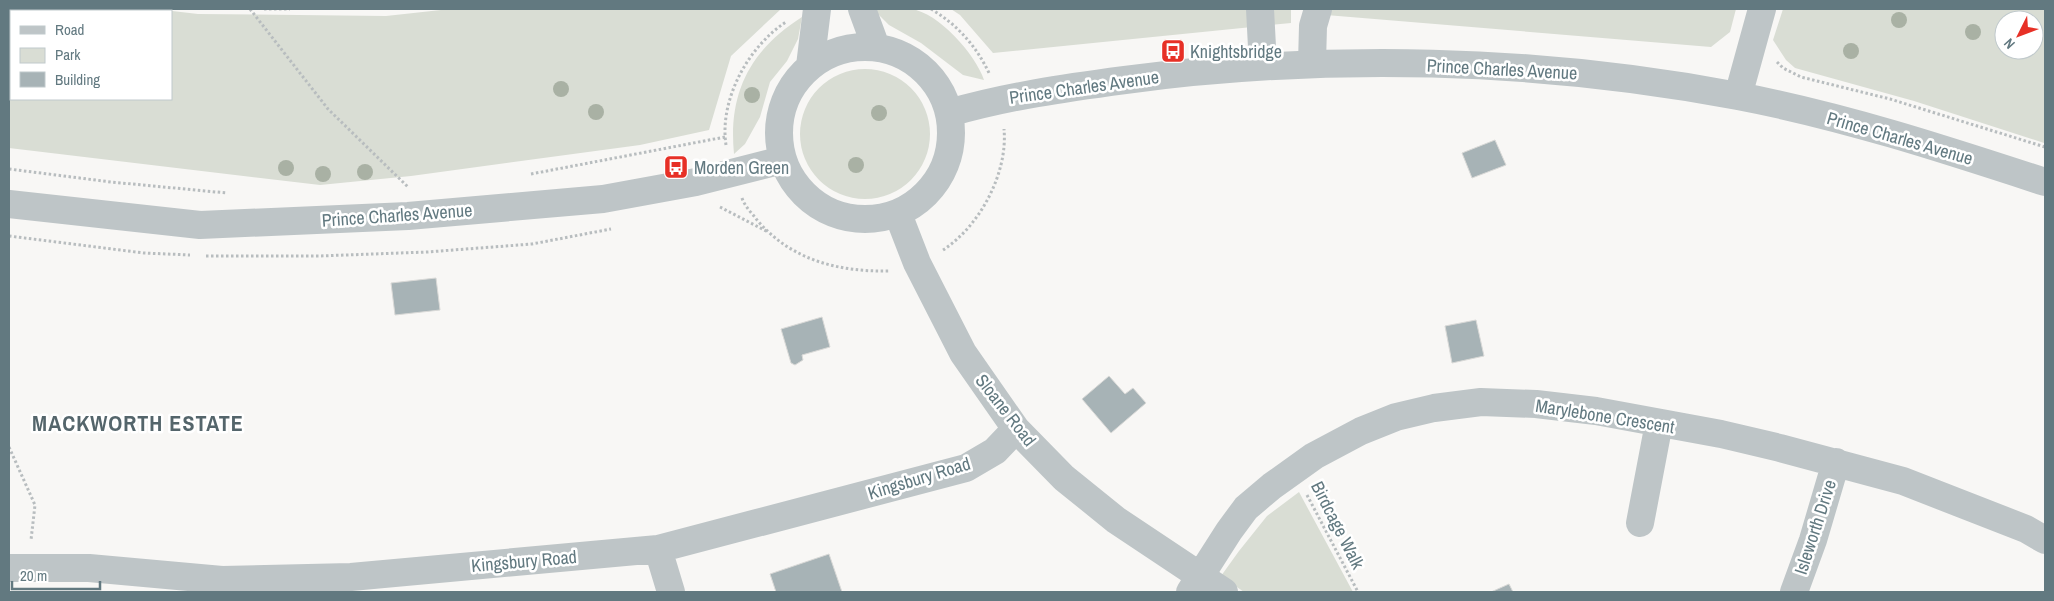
<svg xmlns="http://www.w3.org/2000/svg" width="2054" height="601" viewBox="0 0 2054 601" font-family="'Archivo Narrow',sans-serif">
<style>
.green{fill:#d9ddd4;fill-rule:evenodd}
.building{fill:#a7b3b6;stroke:#d9d9d7}
.lines{fill:none;stroke-linecap:round;stroke-linejoin:round}
.path{stroke:#b8bdbf;stroke-width:3;stroke-dasharray:2.5 2.5;stroke-linecap:butt}
.minor{stroke:#bec5c7;stroke-width:28}
.tree{fill:#a9b1a4}
.labels{text-anchor:middle;dominant-baseline:central;stroke-width:5;stroke-linejoin:round;paint-order:stroke}
.poi-label{font-size:18px;fill:#627980;stroke:#fff;text-anchor:start}
.street-label{font-size:18px;fill:#627980;stroke:#fff}
.district-label{font-size:22px;font-weight:bold;letter-spacing:1px;fill:#54656b;stroke:#fff}
</style>
<rect width="100%" height="100%" fill="#f8f7f5"/>
<path class="green" d="M9 9H155L198 14 386 16 450 9H781L731 56 709 130 640 145 411 176 320 185 9 148ZM171 11V99H11V11Z
M876 9C887 9 900 7 911 9 938 12 976 55 984 80L963 75 921 43 889 25 878 14Z
M951 9H1291V23L993 53 960 15Z
M1330 9H1736L1730 32 1711 47 1326 15Z
M1783 9H2045L2044 143 1914 101 1795 68 1786 60 1773 40ZM2004 20H2034V50H2004Z
M802 17 798 39 787 61 770 82 760 117 745 144 734 154C728 93 750 50 802 17Z
M800 134a65 65 0 1 1 130 0a65 65 0 1 1-130 0Z
M1299 492 1353 592H1244L1221 576 1239 551 1267 516Z"/>
<path class="building" d="M1495 140 1506 165 1472 178 1462 153Z
M436 278 440 310 395 315 391 283Z
M822 317 830 347 802 355 803 360 795 365 791 363 781 329Z
M1476 320 1484 356 1452 363 1445 326Z
M1109 376 1125 394 1133 388 1146 403 1111 433 1082 399Z
M829 554 842 592H776L770 574Z
M1509 584 1513 592H1491Z"/>
<g class="lines">
<path class="path" d="M250 9 328 109 408 187
M264 9H290
M931 9C958 25 977 47 990 75
M1777 62 1783 68 1801 77 1890 99 2045 147
M726 145C719 99 749 46 786 22
M9 169 111 182 227 193
M531 174 725 137
M742 198C745 207 752 213 757 220 791 260 838 272 889 271
M720 207 768 232
M9 236 144 253 190 255
M943 250C980 226 1008 173 1004 129
M206 256H319L427 252 532 244 611 229
M9 447 35 505 31 540
M1307 495 1358 592"/>
<path class="minor" d="M862 9 876 47
M1260 9 1263 66
M779 133a86 86 0 1 1 172 0a86 86 0 1 1-172 0Z
M1312 63 1313 26 1318 9
M810 66 817 9
M1738 96 1762 9
M949 113C1008 96 1065 88 1125 80 1328 53 1537 58 1738 96 1843 116 1944 149 2045 182
M9 204 200 225 408 216 603 199 696 182 783 160
M898 214 917 263 963 353 1016 429 1064 478 1116 520 1224 592
M1640 523 1659 423
M658 549 671 592
M9 568H89L222 580 351 577 658 549 966 468 995 451 1016 429
M1190 592 1229 531 1246 508 1272 486 1314 456 1361 431 1396 417 1434 408 1481 402 1536 404 1596 411 1721 434 1780 448 1903 481 2026 529 2045 540
M1794 592 1813 540 1836 462"/>
</g>
<g class="tree">
<circle cx="1899" cy="20" r="8"/>
<circle cx="1973" cy="32" r="8"/>
<circle cx="1851" cy="51" r="8"/>
<circle cx="561" cy="89" r="8"/>
<circle cx="752" cy="95" r="8"/>
<circle cx="596" cy="112" r="8"/>
<circle cx="879" cy="113" r="8"/>
<circle cx="856" cy="165" r="8"/>
<circle cx="286" cy="168" r="8"/>
<circle cx="365" cy="172" r="8"/>
<circle cx="323" cy="174" r="8"/>
</g>
<defs>
<symbol id="bus-square" viewBox="-11 -11 22 22"><rect x="-9" y="-9" width="18" height="18" rx="4" fill="#e73026" stroke="#fff"/><path d="M-5-6H5V4H4V6H2V4H-2V6H-4V4H-5ZM-3.5-4V0h7V-4ZM-3.5 1.2v1.5H-2V1.2ZM2 1.2v1.5H3.5V1.2Z" fill="#fff"/></symbol>
</defs>
<g fill-rule="evenodd">
<use href="#bus-square" x="1159" y="37" width="28" height="28"/>
<use href="#bus-square" x="662" y="153" width="28" height="28"/>
</g>
<g class="labels">
<g class="poi-label">
<text x="1190" y="51">Knightsbridge</text>
<text x="694" y="167">Morden Green</text>
</g>
<g class="street-label">
<text transform="translate(1502 69) rotate(3)">Prince Charles Avenue</text>
<text transform="translate(1084 87) rotate(-8)">Prince Charles Avenue</text>
<text transform="translate(1900 138) rotate(16)">Prince Charles Avenue</text>
<text transform="translate(397 215) rotate(-4)">Prince Charles Avenue</text>
<text transform="translate(1006 410) rotate(52)">Sloane Road</text>
<text transform="translate(1605 416) rotate(9)">Marylebone Crescent</text>
<text transform="translate(919 478) rotate(-17)">Kingsbury Road</text>
<text transform="translate(1338 525) rotate(63)">Birdcage Walk</text>
<text transform="translate(1815 527) rotate(-72)">Isleworth Drive</text>
<text transform="translate(524 561) rotate(-5)">Kingsbury Road</text>
</g>
<g class="district-label">
<text x="138" y="423">MACKWORTH ESTATE</text>
</g>
</g>
<rect width="2054" height="601" fill="none" stroke="#627980" stroke-width="20"/>
<rect x="10" y="10" width="162" height="90" fill="#ffffff" stroke="#c0c9cc"/>
<rect x="20" y="26" width="25" height="8" fill="#bec5c7" stroke="#c0c9cc"/>
<text x="55" y="35" font-size="15" fill="#627980">Road</text>
<rect x="20" y="48" width="25" height="15" fill="#d9ddd4" stroke="#c0c9cc"/>
<text x="55" y="60" font-size="15" fill="#627980">Park</text>
<rect x="20" y="72" width="25" height="15" fill="#a7b3b6" stroke="#c0c9cc"/>
<text x="55" y="85" font-size="15" fill="#627980">Building</text>
<g transform="translate(2019 35) rotate(228)"><circle r="24" fill="#ffffff" stroke="#c0c9cc"/>
<path d="M0-4L9 19L0 12L-9 19Z" fill="#e73026"/>
<text y="-8" font-size="14" font-weight="bold" text-anchor="middle" fill="#627980">N</text>
</g>
<path d="M12 581v8h88v-8" fill="none" stroke="#627980" stroke-width="2.5"/>
<text x="20" y="581" font-size="15" fill="#627980" stroke="#ffffff" stroke-width="4" paint-order="stroke">20 m</text>
</svg>
